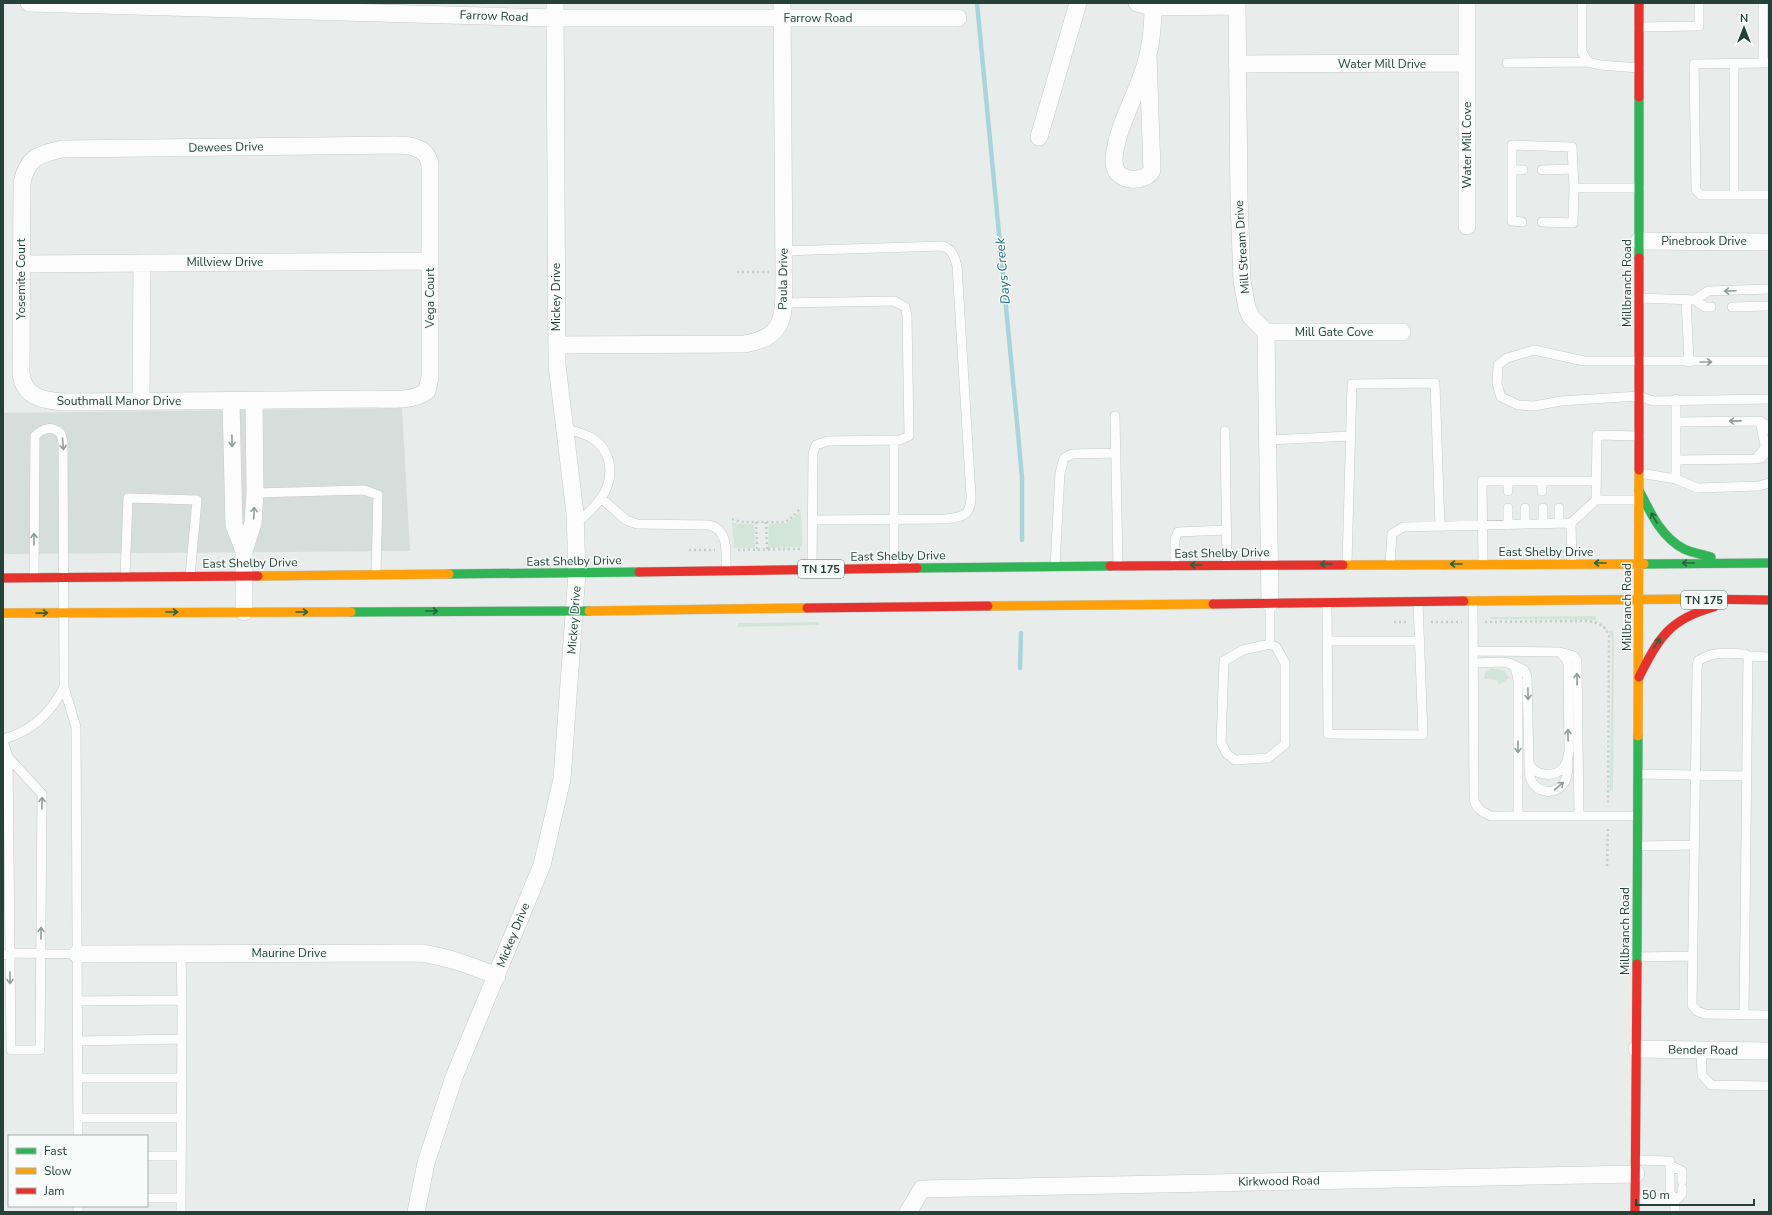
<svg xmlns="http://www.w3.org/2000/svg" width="1772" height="1215" viewBox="0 0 1772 1215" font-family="'Nunito Sans',sans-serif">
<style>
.built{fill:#d6dedb}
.green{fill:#d1e6d8}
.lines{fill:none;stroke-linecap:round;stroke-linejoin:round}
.stream{stroke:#a9d4db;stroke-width:4.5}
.lane-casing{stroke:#c5cac8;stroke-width:10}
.street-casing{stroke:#c5cac8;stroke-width:18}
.fast-casing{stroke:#c3cbc8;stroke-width:10}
.slow-casing{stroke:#c3cbc8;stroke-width:10}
.jam-casing{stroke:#c3cbc8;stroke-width:10}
.path{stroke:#c3ccca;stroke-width:2.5;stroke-dasharray:2 3;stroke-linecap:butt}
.lane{stroke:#fcfcfc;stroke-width:9}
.street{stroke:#fcfcfc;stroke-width:17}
.fast{stroke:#30b455;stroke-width:9}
.slow{stroke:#ff9f0a;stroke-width:9}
.jam{stroke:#e5322d;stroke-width:9}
.oneway{stroke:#909f9b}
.oneway2{stroke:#286442}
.labels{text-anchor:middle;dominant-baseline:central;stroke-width:3;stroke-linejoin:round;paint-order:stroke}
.shield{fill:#f7fbf9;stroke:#637a73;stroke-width:1}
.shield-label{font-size:11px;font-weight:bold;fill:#24423a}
.street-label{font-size:12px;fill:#24423a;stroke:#f7fbf9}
.water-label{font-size:13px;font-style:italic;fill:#1c6f80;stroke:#f7fbf9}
</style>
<rect width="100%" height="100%" fill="#e8edeb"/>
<path class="built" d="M3 349 4 413 402 408 410 551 3 554Z"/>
<path class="green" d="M801 511 802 547 768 548 769 524 787 523Z
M732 522 737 524H754L755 548H734Z
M1596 616V620L1491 619V617Z
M819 622V625L738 627V623Z
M1613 630 1614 640 1613 791H1610L1612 639 1609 631Z
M1491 668 1504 670 1509 678 1499 685 1497 680 1484 679 1485 673Z"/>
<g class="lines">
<path class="stream" d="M977 3 1018 433 1022 478V540
M1020 668 1021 633"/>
<defs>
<path id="lane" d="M1582 3V52L1588 62 1600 65 1639 68
M1639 27 1699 26V3
M1507 63 1588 62
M1763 63V3
M1769 63 1694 64 1696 190 1701 195H1769
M1734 64V195
M1512 170H1523
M1542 170 1573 169
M1522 222 1512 221V145L1572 147 1574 188H1639
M1542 222 1573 223 1574 188
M783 251 943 246C953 250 954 256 957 266L971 496C971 515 964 517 945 519L812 520
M1639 298 1695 300 1708 291 1769 289
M1686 299 1689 362
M1695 300 1705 307H1711
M783 303 894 301 905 307 907 315 909 436 900 440 828 441 816 445 813 453 812 570
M1732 307 1769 306
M1769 361H1584L1534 350 1507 358 1498 365 1497 384 1501 397 1518 405 1534 406 1561 401 1639 396 1653 401 1769 399
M1676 399V479
M1115 416 1118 566
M1676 422 1760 421 1768 426 1769 430
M564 428C573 431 582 433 590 437 613 450 615 478 601 498 594 508 584 517 575 525
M1225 431 1227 565
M894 440V568
M1268 440 1350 436
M1758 456 1764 449 1765 445 1760 421
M1676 460 1754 459 1761 458 1769 450
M1639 473 1676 479 1697 488 1759 486 1769 483
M1508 481V491
M1542 481V491
M255 493 364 490 378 495 376 574
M601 498 626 520 637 524 708 525C729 528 726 553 726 570
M1596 500H1639
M1508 508V525
M1525 508V524
M1543 508V523
M1559 523V508
M1571 523 1572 564
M1347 564 1352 384 1435 383 1440 527
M1390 564 1392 534 1403 527 1571 523 1596 500 1597 435 1639 436
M1483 564 1482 481H1596
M1055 566 1060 473 1064 458 1072 454 1116 453
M1175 566V539L1178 532 1226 530
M125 577 128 498 197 500 190 576
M34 578 35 436C43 428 52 425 61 434L63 442 64 687 76 727 78 1136
M1473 601 1474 800C1477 809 1482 812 1491 816H1638
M1270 603V644
M1327 603 1328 734 1423 735 1418 602
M1327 641H1420
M1270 644 1276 647 1285 663V744L1268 758 1235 760 1227 754 1221 743 1224 661 1243 650Z
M1473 651 1560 652 1574 656 1577 661 1579 816
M1748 656 1769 657
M1473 663 1503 662 1512 664 1516 670 1518 680V816
M1512 664 1524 670 1527 676 1529 763C1534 776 1554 778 1563 768 1568 762 1568 757 1569 750L1568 664 1566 659 1560 652
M3 739C31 732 51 713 64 687
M3 741 8 757 11 1050H40L42 794 8 757
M1529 764C1529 769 1529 776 1531 780 1537 793 1555 796 1564 783 1568 777 1568 769 1568 762
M1638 774 1747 776
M1638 846 1694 845
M181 954 182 1000 181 1212
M3 955 10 953 77 954
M1637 957 1693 956
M77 1001 182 1000
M1744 1014 1748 656 1745 654C1728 653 1713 651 1698 661L1697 670 1692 1005 1697 1011 1705 1014 1769 1015
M77 1041 182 1039
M1701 1050 1702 1075 1711 1085 1769 1086
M78 1078H182
M78 1118H182
M147 1156H181
M1636 1160 1670 1161V1193L1675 1201V1212
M1670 1165 1682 1171V1181
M147 1198H181
M1636 1200 1675 1201 1682 1194V1188
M78 1206V1212"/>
<path id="street" d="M29 3 555 18H958
M1137 3 1153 7 1237 6
M1237 3 1239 199 1242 281 1247 308 1251 317 1266 332 1270 603
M1467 3V226
M1148 55 1152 170C1147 183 1112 185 1114 159 1117 123 1141 89 1148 55 1152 39 1153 20 1153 3
M1237 64 1467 63
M1039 137 1078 3
M394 145C409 145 426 146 430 164V377L427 391C412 402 390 399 372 399L66 402C45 401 24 398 21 374L22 183C27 158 38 154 62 149Z
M1639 241 1769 242
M21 264 429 261
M1266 332H1402
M557 345 744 344C790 337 783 310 784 272L782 3
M141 402 142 263
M231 402 234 525 244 551
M244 612V551L253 523 255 493 254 401
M77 954 421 953C448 957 472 966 497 976
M1637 1049 1769 1051
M416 1212 426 1163 454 1077 542 865 562 779 577 573 575 513 557 365 555 3
M908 1212 922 1189 1636 1174"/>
<path id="fast" d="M1639 97V258
M1639 490C1650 512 1661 537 1684 549 1692 553 1702 554 1711 557
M1644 564 1769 563
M917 568 1110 566
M449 574 639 572
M351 612 589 611
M1637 964 1638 736"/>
<path id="slow" d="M1343 565 1644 564
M258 576 449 574
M1464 601 1695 599
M988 606 1213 604
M589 611 807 608
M3 613 351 612
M1638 736 1639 470"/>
<path id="jam" d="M1639 3V97
M1639 258V470
M1110 566 1343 565
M639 572 917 568
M3 578 258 576
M1695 599 1769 600
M1213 604 1464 601
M807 608 988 606
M1639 677C1659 638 1669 619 1714 607
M1635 1212 1637 964"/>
</defs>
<use href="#lane" class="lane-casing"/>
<use href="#street" class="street-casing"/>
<use href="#fast" class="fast-casing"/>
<use href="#slow" class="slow-casing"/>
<use href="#jam" class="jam-casing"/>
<path class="path" d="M737 272H769
M732 519 741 522H784L789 520 801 508
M756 522 757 549
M766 522 767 549
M689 550H715
M738 550 801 549
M1394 622H1408
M1431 622H1462
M1485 622 1589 621C1599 623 1606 626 1609 636L1608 805
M1607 866 1608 828"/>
<use href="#lane" class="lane"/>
<use href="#street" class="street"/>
<use href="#fast" class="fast"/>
<use href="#slow" class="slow"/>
<use href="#jam" class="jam"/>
</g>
<defs><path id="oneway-shaft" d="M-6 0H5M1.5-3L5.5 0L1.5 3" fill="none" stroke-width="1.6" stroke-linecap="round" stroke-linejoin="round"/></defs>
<g class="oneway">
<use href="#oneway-shaft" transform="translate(1730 291) rotate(178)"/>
<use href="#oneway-shaft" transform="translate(1706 362)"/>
<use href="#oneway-shaft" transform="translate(1735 421) rotate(179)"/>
<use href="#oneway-shaft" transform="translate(232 441) rotate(89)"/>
<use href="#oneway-shaft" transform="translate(63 444) rotate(85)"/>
<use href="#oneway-shaft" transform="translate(254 513) rotate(-87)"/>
<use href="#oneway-shaft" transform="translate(34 539) rotate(-90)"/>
<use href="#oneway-shaft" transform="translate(1577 679) rotate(-91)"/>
<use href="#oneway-shaft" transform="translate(1528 694) rotate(89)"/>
<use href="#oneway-shaft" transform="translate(1568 735) rotate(-91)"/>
<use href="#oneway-shaft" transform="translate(1518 747) rotate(90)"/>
<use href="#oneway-shaft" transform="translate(1559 786) rotate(-40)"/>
<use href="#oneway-shaft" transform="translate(42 803) rotate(-89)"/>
<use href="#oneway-shaft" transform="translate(41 933) rotate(-89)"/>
<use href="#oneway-shaft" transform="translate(10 978) rotate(89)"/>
</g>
<g class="oneway2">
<use href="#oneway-shaft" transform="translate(1654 518) rotate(-120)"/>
<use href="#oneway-shaft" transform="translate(1600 563) rotate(180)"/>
<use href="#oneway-shaft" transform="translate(1688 563) rotate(180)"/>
<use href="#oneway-shaft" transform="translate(1326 564) rotate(180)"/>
<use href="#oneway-shaft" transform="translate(1456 564) rotate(180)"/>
<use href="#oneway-shaft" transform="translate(1196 565) rotate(180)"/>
<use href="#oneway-shaft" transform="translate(432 611)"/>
<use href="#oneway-shaft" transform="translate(172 612)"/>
<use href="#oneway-shaft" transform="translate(302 612)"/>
<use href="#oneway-shaft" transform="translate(42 613) rotate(-1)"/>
<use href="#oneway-shaft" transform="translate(1657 643) rotate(-58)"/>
</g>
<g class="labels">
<g class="shield">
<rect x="798" y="560" width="46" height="18" rx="3"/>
<rect x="1681" y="591" width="46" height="18" rx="3"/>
</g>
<g class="shield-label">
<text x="821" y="569">TN 175</text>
<text x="1704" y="600">TN 175</text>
</g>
<g class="street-label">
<text transform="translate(494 16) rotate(2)">Farrow Road</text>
<text x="818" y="18">Farrow Road</text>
<text x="1382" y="64">Water Mill Drive</text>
<text transform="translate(1467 145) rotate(-90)">Water Mill Cove</text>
<text transform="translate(226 147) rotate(-1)">Dewees Drive</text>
<text x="1704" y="241">Pinebrook Drive</text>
<text transform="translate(1242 247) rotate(-94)">Mill Stream Drive</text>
<text x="225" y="262">Millview Drive</text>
<text transform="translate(21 279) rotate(-90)">Yosemite Court</text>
<text transform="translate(783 279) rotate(-89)">Paula Drive</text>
<text transform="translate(1627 283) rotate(-90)">Millbranch Road</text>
<text transform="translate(556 297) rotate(-90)">Mickey Drive</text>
<text transform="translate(430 298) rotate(-90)">Vega Court</text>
<text x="1334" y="332">Mill Gate Cove</text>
<text x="119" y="401">Southmall Manor Drive</text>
<text x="1546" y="552">East Shelby Drive</text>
<text transform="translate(1222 553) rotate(-1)">East Shelby Drive</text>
<text transform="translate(898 556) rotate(-1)">East Shelby Drive</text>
<text transform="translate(574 561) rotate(-1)">East Shelby Drive</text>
<text transform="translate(250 563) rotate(-1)">East Shelby Drive</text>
<text transform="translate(1627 607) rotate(-90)">Millbranch Road</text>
<text transform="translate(574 620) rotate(-86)">Mickey Drive</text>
<text transform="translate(1625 931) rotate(-90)">Millbranch Road</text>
<text transform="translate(513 935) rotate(-68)">Mickey Drive</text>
<text x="289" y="953">Maurine Drive</text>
<text transform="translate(1703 1050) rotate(1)">Bender Road</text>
<text transform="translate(1279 1181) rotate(-1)">Kirkwood Road</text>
</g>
<g class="water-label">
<text transform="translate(1003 271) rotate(-95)">Days Creek</text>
</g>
</g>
<rect width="1772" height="1215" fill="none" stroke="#24423a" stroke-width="8"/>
<rect x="8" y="1135" width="140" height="72" fill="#f7fbf9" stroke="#a3b1ad"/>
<rect x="16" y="1148" width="20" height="6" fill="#30b455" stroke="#a3b1ad"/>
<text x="44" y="1155" font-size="12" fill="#24423a">Fast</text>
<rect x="16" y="1168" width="20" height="6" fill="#ff9f0a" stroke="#a3b1ad"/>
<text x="44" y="1175" font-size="12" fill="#24423a">Slow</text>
<rect x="16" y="1188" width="20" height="6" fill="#e5322d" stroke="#a3b1ad"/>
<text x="44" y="1195" font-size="12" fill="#24423a">Jam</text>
<g transform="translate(1744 28)" stroke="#f7fbf9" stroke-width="3" paint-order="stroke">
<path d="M0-3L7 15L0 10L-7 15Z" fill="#24423a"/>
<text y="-6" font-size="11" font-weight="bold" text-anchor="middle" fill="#24423a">N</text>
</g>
<path d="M1636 1199v6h118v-6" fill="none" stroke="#24423a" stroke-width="2"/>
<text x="1642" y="1199" font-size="12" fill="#24423a" stroke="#f7fbf9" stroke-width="3" paint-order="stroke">50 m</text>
</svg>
